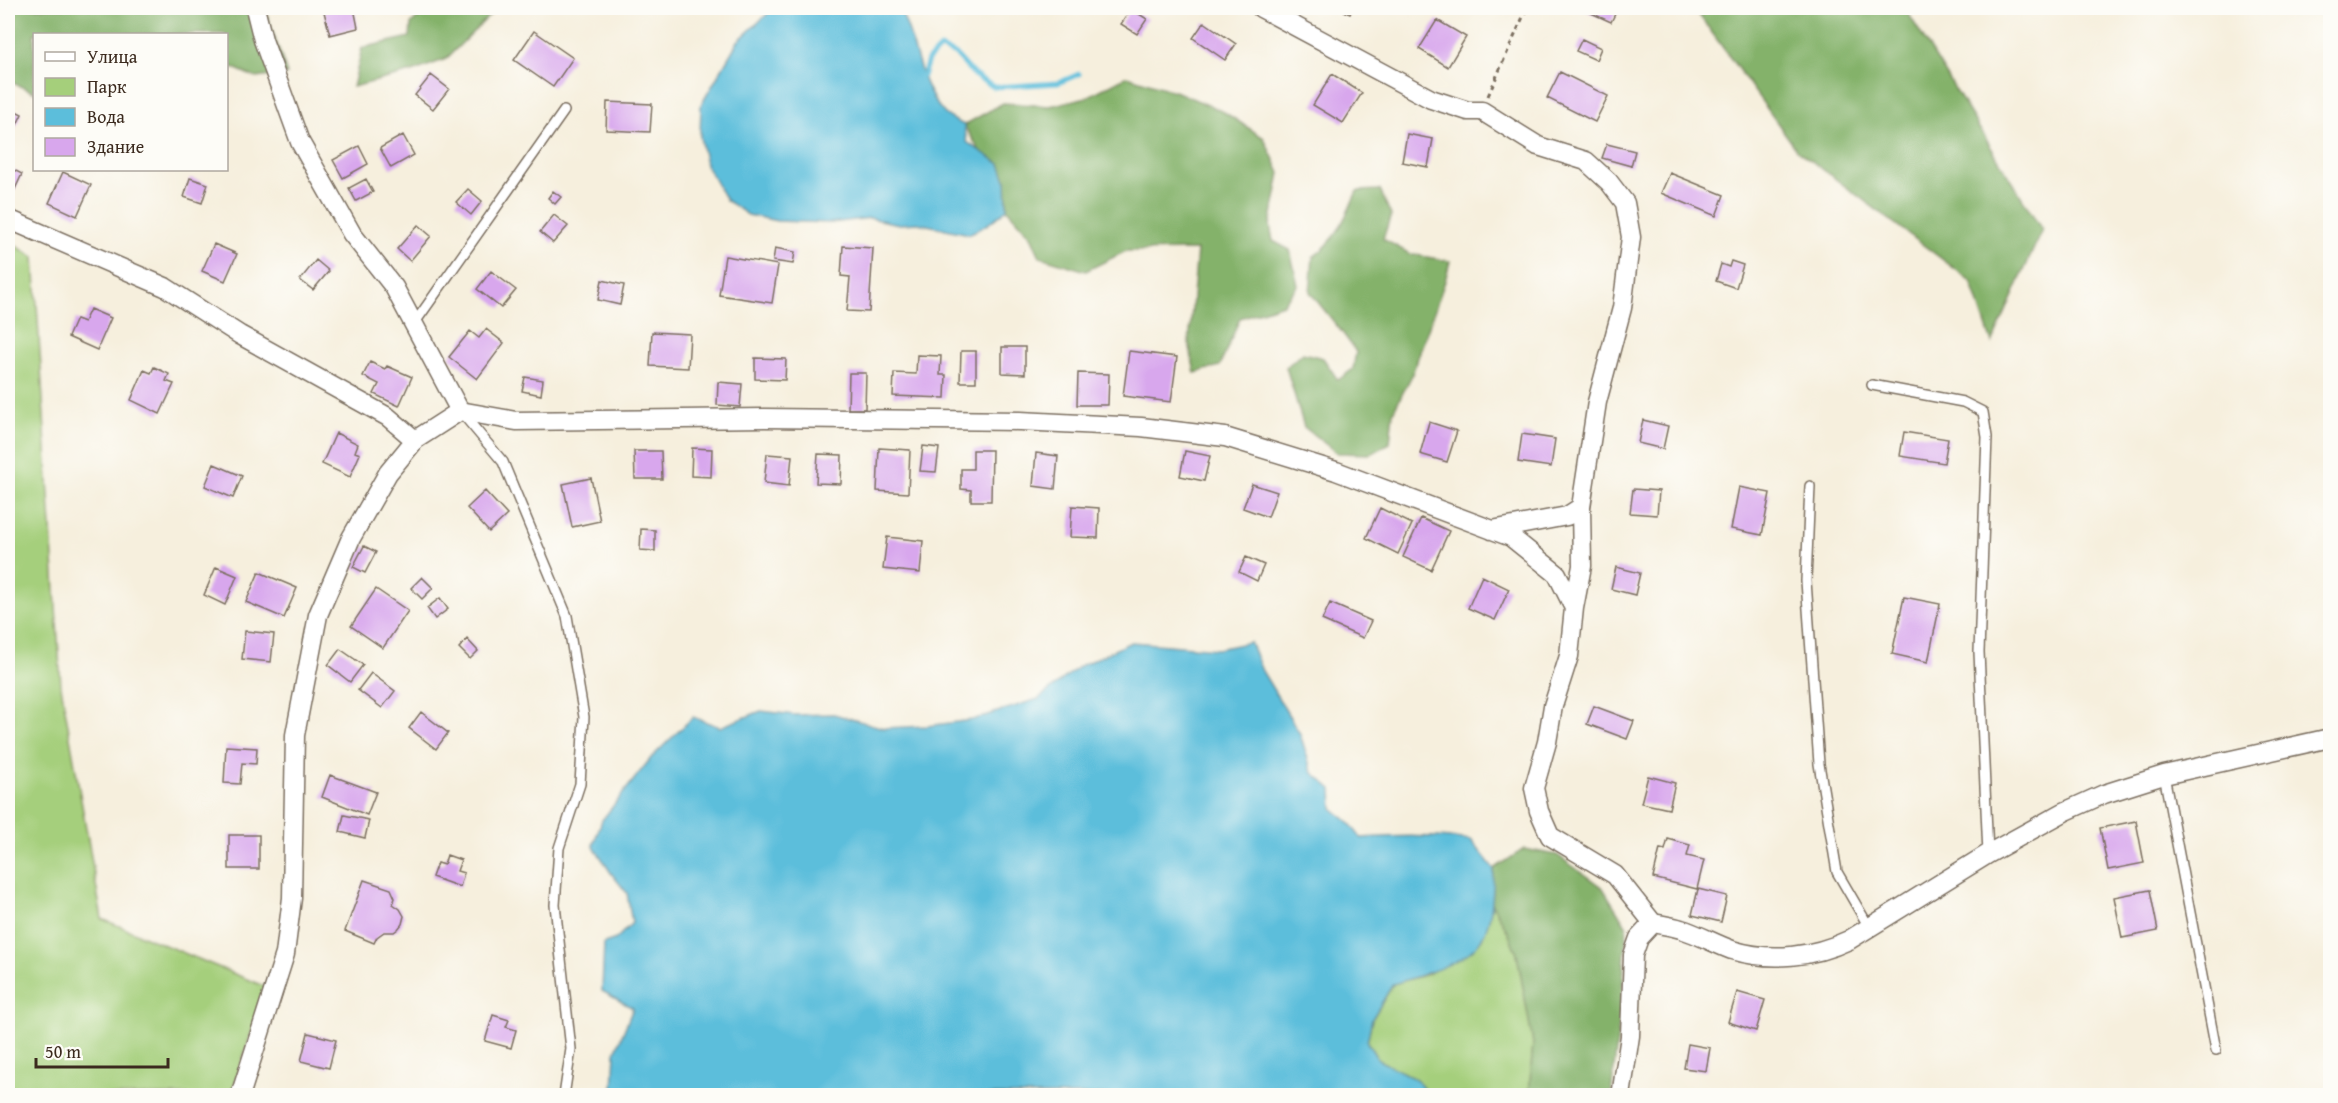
<svg xmlns="http://www.w3.org/2000/svg" width="2338" height="1103" viewBox="0 0 2338 1103" font-family="'Gentium Book Plus',serif">
<style>
.green{fill:#a5cf7b;stroke:#707c4c;stroke-width:1.5}
.forest{fill:#84b26b;stroke:#606e44;stroke-width:1.5}
.water{fill:#5cbedb;stroke:#4c747c;stroke-width:1.5}
.lines{fill:none;stroke-linecap:round;stroke-linejoin:round}
.stream{stroke:#5cbedb;stroke-width:5}
.building{fill:#d8a7ed}
.service-casing{stroke:#7c6f61;stroke-width:12}
.minor-casing{stroke:#7c6f61;stroke-width:21}
.path{stroke:#7c6f61;stroke-width:3;stroke-dasharray:4.5 4.5;stroke-linecap:butt}
.service{stroke:#fff;stroke-width:9}
.minor{stroke:#fff;stroke-width:18}
</style>
<rect width="100%" height="100%" fill="#fdfcf7"/>
<filter id="ink" filterUnits="userSpaceOnUse"><feTurbulence type="fractalNoise" baseFrequency=".0167" numOctaves="2"/><feDisplacementMap in="SourceGraphic" scale="12" xChannelSelector="R" yChannelSelector="G"/><feConvolveMatrix kernelMatrix="1 2 1 2 8 2 1 2 1" color-interpolation-filters="sRGB"/></filter>
<filter id="wash" filterUnits="userSpaceOnUse"><feTurbulence type="fractalNoise" baseFrequency=".008" numOctaves="4" result="noise"/><feDisplacementMap in="SourceGraphic" scale="24" xChannelSelector="R" yChannelSelector="G"/><feGaussianBlur stdDeviation="1.35" result="paint"/><feColorMatrix in="noise" values="0 0 0 0 0 0 0 0 0 0 0 0 0 0 0 0 0 1.4 0 .05"/><feComposite in="paint" operator="in"/></filter>
<g filter="url(#wash)">
<rect width="100%" height="100%" fill="#f6efdd"/>
<path class="green" d="M8 241 34 257 61 686 102 919 266 987 231 1095 8 1096Z
M1492 904 1508 932 1517 954 1533 1043 1529 1095H1428L1416 1079 1378 1060 1367 1042 1372 1019 1393 984 1428 974 1482 939Z"/>
<path class="forest" d="M8 8H217L267 15 287 74 256 78 227 65 226 34H34V92L8 81Z
M429 8H497L446 59 412 72 353 87 362 48 410 37 411 24Z
M1694 8H1905L2042 230 1992 343 1971 281 1797 150Z
M1127 76 1180 93 1224 112 1264 138 1280 173 1270 225 1273 241 1290 250 1298 285 1283 304 1240 318 1220 366 1195 373 1189 343 1197 250 1126 251 1086 271 1040 257 1031 236 1007 209 1006 180 1000 164 981 153 964 125 1003 103 1050 106 1087 97Z
M1380 190 1391 215 1383 239 1410 254 1450 261 1445 281 1411 377 1393 412 1390 443 1370 454 1337 453 1304 427 1286 367 1303 353 1323 358 1338 380 1353 369 1356 352C1342 330 1325 312 1310 292L1313 257C1336 242 1346 216 1357 191Z
M1524 849 1557 855 1603 888 1627 927 1621 1007 1611 1095H1529L1533 1043 1517 954 1508 932 1492 904 1494 869Z"/>
<path class="water" d="M774 8H899C917 41 917 84 944 113 949 118 958 122 964 125L967 142 1000 164 1006 180 1007 209 988 224 969 234 918 223 899 224 870 218 831 223 777 221 748 215 726 200 706 165 700 137 701 105 738 41Z
M1131 642 1218 649 1250 642 1262 671 1300 734 1312 772 1332 789 1333 809 1348 821 1361 838C1398 836 1433 835 1471 840L1494 869C1493 892 1493 918 1482 938 1469 963 1418 976 1393 984L1372 1019 1367 1042 1378 1060 1416 1079 1428 1095H611L613 1090 615 1053 633 1008 602 991 604 943 616 939 632 923 627 893 611 873 593 845 602 820 651 758 693 717 720 727 761 711 795 715 834 714 884 728 927 726 972 720 1038 699 1080 666Z"/>
<g class="lines">
<path class="stream" d="M923 76 928 60 940 48 955 54 974 75 994 87 1058 83 1079 74"/>
</g>
<g id="blocks">
<path class="building" d="M323 8H354L358 28 330 35Z
M1336 8H1353L1350 14Z
M1580 8H1618L1611 22Z
M1131 9 1147 19 1137 34 1121 24Z
M1437 20 1466 37 1448 67 1419 49Z
M1204 22 1236 44 1225 60 1193 38Z
M534 31 573 58 553 87 514 60Z
M1582 39 1601 48 1596 60 1576 51Z
M1560 72 1608 96 1595 122 1547 98Z
M1332 74 1362 93 1343 123 1313 105Z
M431 75 449 89 433 109 415 95Z
M607 102 652 104 650 132 606 130Z
M8 107 22 114 12 135 8 133Z
M1407 134 1433 139 1428 167 1402 162Z
M403 135 414 155 391 168 380 148Z
M1607 144 1635 151 1631 166 1602 158Z
M359 146 368 164 343 178 333 160Z
M8 167 22 174 10 200 8 198Z
M63 172 91 185 77 216 49 203Z
M1670 173 1724 195 1716 216 1661 193Z
M190 178 208 184 202 203 184 197Z
M366 179 373 192 356 201 349 188Z
M468 189 482 201 471 215 456 202Z
M553 191 561 197 555 204 548 198Z
M554 215 568 226 553 243 540 232Z
M418 225 431 236 410 261 397 249Z
M214 244 237 254 225 281 202 271Z
M843 246 873 248 869 312 847 311 850 277 841 276Z
M775 248 795 252 793 264 773 261Z
M725 256 778 265 772 303 719 295Z
M316 260 329 271 313 290 300 280Z
M1731 261 1743 265 1736 288 1716 281 1721 264 1729 267Z
M491 271 516 290 501 308 477 289Z
M602 280 624 285 620 305 598 300Z
M90 309 111 318 97 350 68 337 76 319 84 322Z
M486 329 504 343 477 379 449 357 470 331 479 338Z
M652 332 690 334 688 368 650 366Z
M1002 347H1025V374L1002 373Z
M961 351H976V382H960Z
M1129 351 1177 357 1171 402 1123 396Z
M917 355 941 356 940 375H946L945 398 893 396 894 373 916 374Z
M755 358 786 359 785 380 755 379Z
M370 362 385 369 387 366 412 377 399 406 374 394 379 384 363 376Z
M154 367 169 374 166 381 174 384 160 414 131 400 144 370 151 373Z
M849 373H866L865 409H848Z
M1078 373 1109 374 1108 405H1077Z
M525 377 543 380 541 395 522 391Z
M718 382 742 384 740 407 717 405Z
M1643 420 1668 426 1663 449 1638 443Z
M1429 422 1457 431 1447 462 1420 454Z
M1904 432 1948 439 1944 463 1900 456Z
M336 433 358 444 355 452 360 454 350 477 322 464Z
M1522 434 1555 439 1551 467 1518 462Z
M923 446 939 448 936 472 920 471Z
M692 448 712 449 711 477 691 476Z
M879 448 910 450 908 493 877 491Z
M973 450H992L991 501H971V490L961 489V469H973Z
M634 451H661L662 479H635Z
M1185 451 1210 456 1204 481 1180 476Z
M1036 453 1058 456 1055 489 1033 486Z
M767 454 792 456 789 486 764 483Z
M818 454 842 455 841 484 816 483Z
M214 464 242 476 233 498 205 486Z
M591 478 600 521 572 527 563 484Z
M1252 484 1277 492 1268 517 1243 508Z
M1739 487 1770 493 1762 535 1731 529Z
M1633 489 1659 491 1657 515 1630 513Z
M485 491 507 515 489 532 467 508Z
M1072 506 1099 508 1098 538 1070 537Z
M1380 508 1412 524 1398 554 1366 538Z
M1421 518 1449 531 1431 570 1403 557Z
M641 529 655 530V551L640 550Z
M887 537 923 541 920 573 883 569Z
M364 546 376 552 365 573 353 567Z
M1246 557 1264 565 1257 581 1239 572Z
M216 567 237 576 225 605 204 595Z
M1616 567 1640 573 1635 595 1611 589Z
M259 572 297 588 284 618 246 602Z
M1482 576 1509 589 1495 620 1468 608Z
M422 577 433 588 422 599 411 588Z
M376 589 408 611 383 648 351 626Z
M1904 597 1940 604 1928 662 1892 654Z
M440 598 448 609 435 619 427 608Z
M1330 603 1371 621 1363 638 1322 620Z
M245 631 274 634 271 662 242 659Z
M467 639 478 651 470 659 459 648Z
M340 649 363 665 350 682 328 665Z
M371 673 395 691 382 708 358 690Z
M1594 706 1634 721 1627 739 1587 724Z
M421 712 448 733 436 749 409 728Z
M226 746 257 748 256 764 242 763 240 784 224 783Z
M330 775 376 792 367 815 322 797Z
M1648 776 1675 783 1669 809 1641 803Z
M344 815 369 820 365 838 340 832Z
M2136 821 2144 863 2108 870 2100 828Z
M229 835H259V869H229Z
M1668 839 1690 845 1687 856 1704 860 1697 889 1653 878 1660 849 1665 850Z
M447 855 461 860 457 871 464 873 460 887 432 877 437 863 444 865Z
M364 880 391 889 395 898 393 904 400 909 404 916 402 924 398 929 394 932H384L377 937 374 943 345 931Z
M1698 889 1727 896 1721 922 1692 915Z
M2150 890 2158 931 2122 938 2114 897Z
M1737 992 1765 1000 1756 1031 1728 1022Z
M493 1015 509 1020 506 1027 516 1030 511 1048 485 1041Z
M308 1033 336 1040 329 1068 301 1061Z
M1688 1044 1710 1048 1706 1071 1684 1068Z"/>
</g>
</g>
<g filter="url(#ink)">
<use href="#blocks" fill-opacity="0" stroke="#7c6f61" stroke-width="1.5"/>
<g class="lines">
<defs>
<path id="service" d="M414 324 564 111
M1872 385 1963 402 1983 412 1987 437 1979 652 1988 854
M461 412 503 462 567 616 584 717 580 784 559 848 555 905 571 1049 564 1096
M1810 486 1806 581 1819 764 1837 872 1869 927
M2164 775 2216 1050"/>
<path id="minor" d="M255 8 263 40 300 142 352 234 394 287 460 411
M1261 8 1431 99 1468 111H1482L1538 146 1586 161 1609 182 1625 203 1631 237 1622 308 1597 402 1581 507 1567 516 1492 530
M8 219 165 287 240 335 388 417 415 440
M1574 608 1582 566 1581 507
M240 1096 285 954 292 898 295 735 318 615 351 538 388 473 415 440 460 411 516 421 765 418 1020 421 1141 427 1225 437 1336 471 1511 537 1557 574 1574 608 1569 656 1553 706 1547 742 1534 788 1539 811 1550 836 1615 875 1653 923
M1621 1096 1630 1036 1633 955 1639 938 1653 923C1662 925 1672 926 1681 929 1698 934 1715 944 1732 950 1771 962 1813 957 1849 940L1988 854 2064 812 2104 794 2164 775 2330 738"/>
</defs>
<use href="#service" class="service-casing"/>
<use href="#minor" class="minor-casing"/>
<path class="path" d="M1488 96 1527 8"/>
<use href="#service" class="service"/>
<use href="#minor" class="minor"/>
</g>
</g>
<rect width="2338" height="1103" fill="none" stroke="#fdfcf7" stroke-width="30"/>
<rect x="33" y="33" width="195" height="138" fill="#fdfcf7" stroke="#afa8a0" stroke-width="1.5"/>
<rect x="45" y="52" width="30" height="9" fill="#ffffff" stroke="#afa8a0" stroke-width="1.5"/>
<text x="87" y="63" font-size="18" fill="#3b2a1e">Улица</text>
<rect x="45" y="78" width="30" height="18" fill="#a5cf7b" stroke="#afa8a0" stroke-width="1.5"/>
<text x="87" y="93" font-size="18" fill="#3b2a1e">Парк</text>
<rect x="45" y="108" width="30" height="18" fill="#5cbedb" stroke="#afa8a0" stroke-width="1.5"/>
<text x="87" y="123" font-size="18" fill="#3b2a1e">Вода</text>
<rect x="45" y="138" width="30" height="18" fill="#d8a7ed" stroke="#afa8a0" stroke-width="1.5"/>
<text x="87" y="153" font-size="18" fill="#3b2a1e">Здание</text>
<path d="M36 1058v9h132v-9" fill="none" stroke="#3b2a1e" stroke-width="3"/>
<text x="45" y="1058" font-size="18" fill="#3b2a1e" stroke="#fdfcf7" stroke-width="4.5" paint-order="stroke">50 m</text>
</svg>
